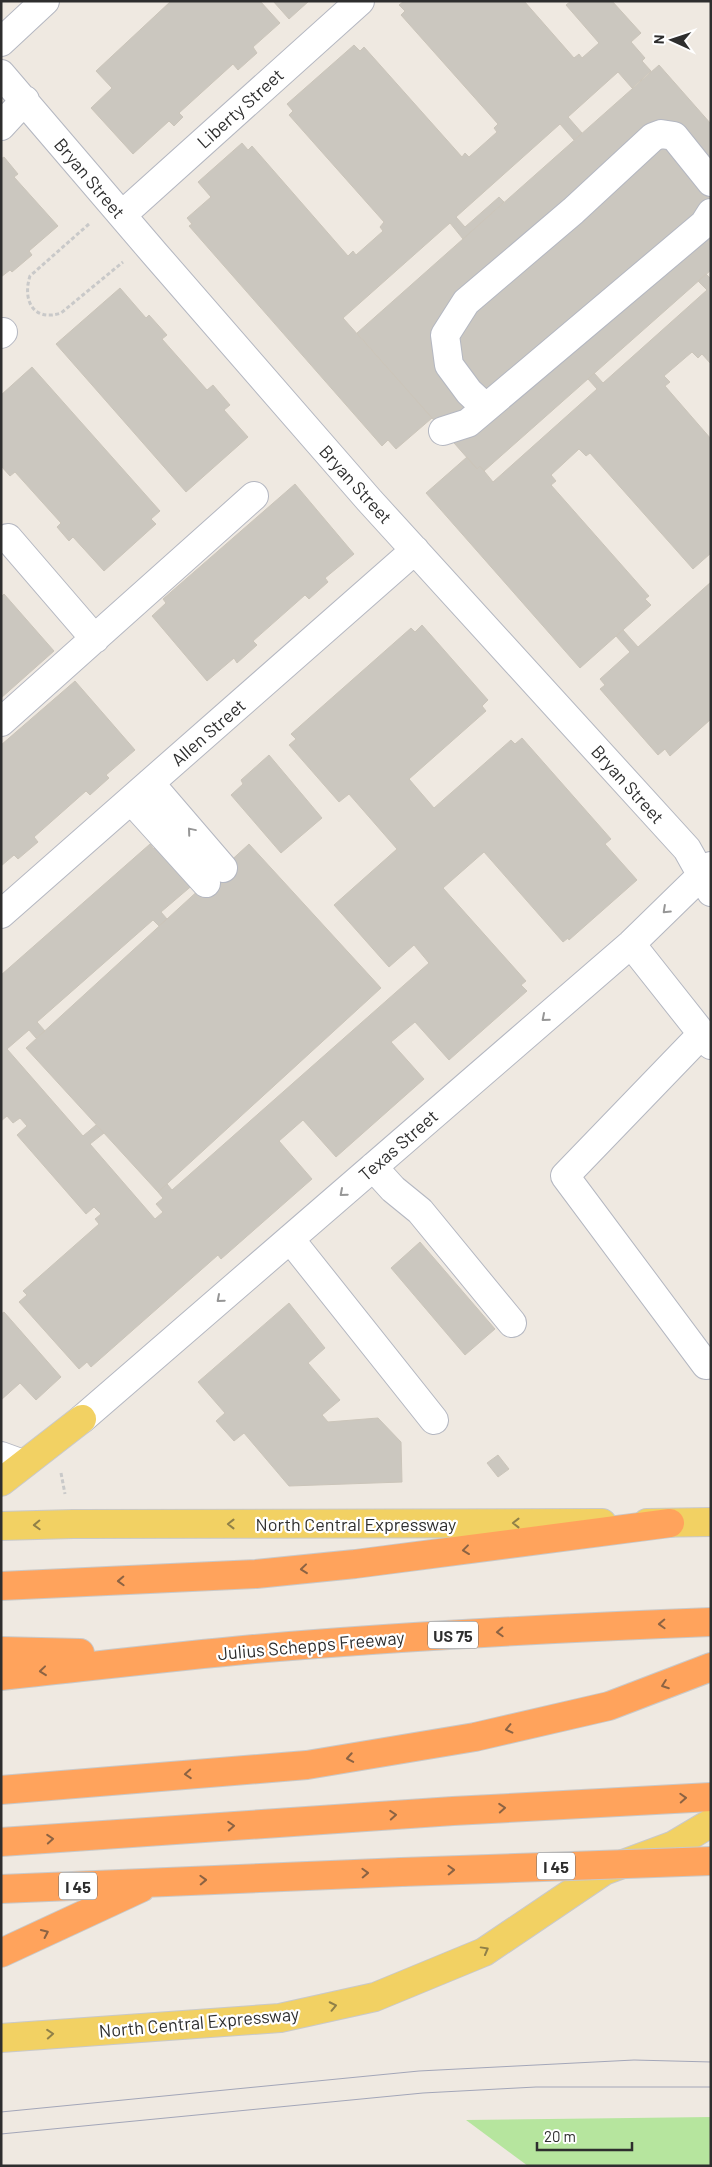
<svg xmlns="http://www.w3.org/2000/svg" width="712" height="2167" viewBox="0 0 712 2167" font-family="Barlow,sans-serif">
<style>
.grass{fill:#b6e59e}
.building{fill:#cbc7bf;stroke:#cbc5ba}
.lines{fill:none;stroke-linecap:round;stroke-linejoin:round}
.minor-casing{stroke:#b4b7c1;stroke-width:30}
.major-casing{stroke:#c9c9c9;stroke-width:30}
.highway-casing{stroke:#c9c9c9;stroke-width:30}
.path{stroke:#c9c9c9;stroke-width:3;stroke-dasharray:4 2.5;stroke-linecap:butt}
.minor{stroke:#fff;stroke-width:28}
.major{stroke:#f2d163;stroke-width:28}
.highway{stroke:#ffa35c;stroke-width:28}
.tram{stroke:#a3a6b8;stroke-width:1}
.highway-bridge-casing{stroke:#c9c9c9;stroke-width:30;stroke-linecap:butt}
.highway-bridge{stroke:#ffa35c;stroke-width:28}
.oneway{stroke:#969696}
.oneway2{stroke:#908048}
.oneway3{stroke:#8c6343}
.labels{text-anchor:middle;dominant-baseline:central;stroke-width:4.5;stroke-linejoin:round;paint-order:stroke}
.shield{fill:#fff;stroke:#6d6d6d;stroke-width:1}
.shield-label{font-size:16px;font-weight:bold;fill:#2e2e2e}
.street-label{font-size:18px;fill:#2e2e2e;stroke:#fff}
</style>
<rect width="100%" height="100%" fill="#efe9e1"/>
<path class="grass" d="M711 2117V2166H528L466 2120Z"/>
<path class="building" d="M171 1H260L280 23 253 47 257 53 238 70 233 64 179 113 183 117 174 126 169 121 133 154 91 108 112 88 96 71Z
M273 1H309L289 19Z
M404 1H524L574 58 579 54 582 58 599 43 566 5 571 1H612L641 33 631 42 645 58 642 61 651 71 632 88 618 72 568 117 582 133 574 140 560 124 456 217 465 227 499 197 504 202 463 239 450 223 343 318 432 418 396 449 388 440 382 446 189 226 192 224 187 218 211 197 198 182 242 143 248 150 252 146 348 256 353 251 356 255 383 231 380 227 384 222 289 115 293 111 287 104 354 45 360 51 364 47 462 157 465 153 469 157 497 132 494 128 498 124 401 15 405 11 399 5Z
M659 65 711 124V270L484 471 480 466 477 469 357 333Z
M4 157 18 174 14 177 58 226 29 251 32 255 12 272 10 270 1 277V159Z
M706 274 711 279V364L702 354 698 358 692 352 664 376 670 382 665 386 711 439V553L693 569 590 453 586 456 579 449 551 475 556 481 551 485 649 596 645 599 651 605 580 668 426 493 467 457 477 469 480 466 493 482 597 389 588 379 594 373 603 383 707 290 698 281Z
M120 288 146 318 149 315 167 335 162 339 207 390 213 385 230 405 224 410 248 437 186 492 56 344Z
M32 367 160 511 151 519 156 524 104 571 73 537 69 541 57 527 61 523 15 472 10 476 1 466V395Z
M295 484 354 554 325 578 328 582 309 599 305 595 253 641 257 645 237 663 234 658 207 681 152 616 166 603 163 599Z
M711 582V719L670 756 665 749 658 755 600 689 605 685 600 679 630 652 616 636 623 630 638 647Z
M4 594 54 651 1 698V597Z
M422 625 488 700 482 706 486 711 409 779 434 808 511 740 515 744 522 738 611 839 605 844 637 880 569 940 568 938 563 942 484 852 443 888 526 981 521 985 527 991 449 1060 415 1022 391 1042 424 1079 336 1157 303 1120 279 1141 312 1179 221 1259 218 1255 91 1367 87 1362 79 1369 19 1302 27 1295 23 1291 99 1224 95 1219 101 1214 94 1207 86 1214 17 1135 27 1126 20 1118 13 1123 7 1116 1 1121V975L150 844 154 849 160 843 195 883 161 912 167 919 159 926 153 920 37 1022 45 1031 36 1038 29 1030 7 1049 83 1136 96 1125 104 1133 90 1144 155 1219 163 1212 156 1204 163 1198 158 1192 167 1184 172 1190 429 963 414 945 389 967 334 905 397 849 349 794 339 802 289 745 296 739 291 734 411 628 415 632Z
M75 681 135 750 106 775 109 778 90 795 86 791 34 837 38 842 18 859 14 855 1 866V745Z
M269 755 322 818 281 853 231 795 243 784 241 780Z
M249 844 381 988 158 1192 26 1048Z
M420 1242 495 1329 465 1355 391 1268Z
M289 1303 325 1348 308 1363 340 1400 322 1415 328 1422 378 1418 401 1442 402 1482 289 1486 244 1433 234 1441 216 1421 225 1413 198 1382Z
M4 1312 61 1377 36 1400 20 1383 1 1400V1314Z
M498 1455 509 1469 498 1477 487 1463Z"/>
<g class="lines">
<defs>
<path id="minor" d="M1 42 45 1
M1 74 155 254 369 500 687 849 711 892
M1 126 25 100
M122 215 360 1
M1 334 3 332
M485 407 469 392 449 365 445 335 466 302 573 211 653 137 661 134 674 136 711 182
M443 431 468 423 704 224 711 213
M8 538 95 639
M1 722 254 496
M150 783 223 868
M131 800 206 883
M1 914 415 550
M631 944 711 1045
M702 1034 565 1176 706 1365 711 1361
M373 1167 393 1189 420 1211 512 1323
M290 1239 434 1420
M82 1419 631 944 711 866
M1 1456 23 1464"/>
<path id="major" d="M1 1482 82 1419
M647 1523 711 1522
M1 1526 73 1524 602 1523
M1 2038 280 2018 375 1997 484 1952 604 1871 674 1845 711 1823"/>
<path id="highway" d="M1 1586 256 1574 355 1564 670 1523
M1 1651 80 1653
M1 1676C85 1667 169 1657 254 1649 406 1636 558 1628 711 1622
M1 1790 307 1765 475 1737 609 1706 711 1667
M1 1842 453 1811 711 1797
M1 1889 402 1872
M1 1953 141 1888"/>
</defs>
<use href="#minor" class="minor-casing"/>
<use href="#major" class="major-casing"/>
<use href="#highway" class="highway-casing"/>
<path class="path" d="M89 224 30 276C22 301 34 322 61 313L123 262
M61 1473 65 1494"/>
<use href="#minor" class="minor"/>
<use href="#major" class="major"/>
<use href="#highway" class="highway"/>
<path class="tram" d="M1 2112 419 2071 634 2060 711 2062
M1 2134 423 2093 536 2087H711"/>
<defs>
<path id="highway-bridge" d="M402 1872 711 1861"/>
</defs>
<use href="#highway-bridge" class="highway-bridge-casing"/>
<use href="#highway-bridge" class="highway-bridge"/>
</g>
<defs><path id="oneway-chevron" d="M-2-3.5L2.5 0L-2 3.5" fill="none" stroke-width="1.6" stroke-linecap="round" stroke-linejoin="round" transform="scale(1.25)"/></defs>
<g class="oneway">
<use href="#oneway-chevron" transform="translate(191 831) rotate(-130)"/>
<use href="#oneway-chevron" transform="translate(666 910) rotate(137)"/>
<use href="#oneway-chevron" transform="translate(545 1018) rotate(139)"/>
<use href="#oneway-chevron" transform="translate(343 1193) rotate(139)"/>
<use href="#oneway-chevron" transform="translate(220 1299) rotate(139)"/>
</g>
<g class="oneway2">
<use href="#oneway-chevron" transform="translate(516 1523) rotate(180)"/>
<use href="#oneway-chevron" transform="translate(231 1524) rotate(180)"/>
<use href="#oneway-chevron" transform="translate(37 1525) rotate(178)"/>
<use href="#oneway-chevron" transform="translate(485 1950) rotate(-29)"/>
<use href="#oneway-chevron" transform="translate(333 2006) rotate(-12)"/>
<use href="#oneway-chevron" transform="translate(50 2034) rotate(-4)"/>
</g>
<g class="oneway3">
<use href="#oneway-chevron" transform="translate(466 1550) rotate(173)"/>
<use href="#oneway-chevron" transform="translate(304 1569) rotate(174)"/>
<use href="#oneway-chevron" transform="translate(121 1581) rotate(178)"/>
<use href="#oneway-chevron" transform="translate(662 1624) rotate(178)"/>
<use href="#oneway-chevron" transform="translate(500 1632) rotate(177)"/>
<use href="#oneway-chevron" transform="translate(43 1671) rotate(174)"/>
<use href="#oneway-chevron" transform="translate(665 1685) rotate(160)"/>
<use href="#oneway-chevron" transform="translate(509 1729) rotate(167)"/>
<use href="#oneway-chevron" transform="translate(350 1758) rotate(170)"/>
<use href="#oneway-chevron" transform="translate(188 1774) rotate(176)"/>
<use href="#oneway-chevron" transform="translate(683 1798) rotate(-3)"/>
<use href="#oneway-chevron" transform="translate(502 1808) rotate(-4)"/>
<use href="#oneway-chevron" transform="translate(393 1815) rotate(-4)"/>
<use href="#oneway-chevron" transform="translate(231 1826) rotate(-4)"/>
<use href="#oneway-chevron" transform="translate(50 1839) rotate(-4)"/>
<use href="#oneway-chevron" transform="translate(451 1870) rotate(-2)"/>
<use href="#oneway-chevron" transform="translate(365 1873) rotate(-2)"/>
<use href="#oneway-chevron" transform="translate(203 1880) rotate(-2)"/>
<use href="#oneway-chevron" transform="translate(45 1933) rotate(-25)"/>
</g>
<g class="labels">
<g class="shield">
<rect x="428" y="1621.5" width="50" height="27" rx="4"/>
<rect x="537" y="1852.5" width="38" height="27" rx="4"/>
<rect x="59" y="1872.5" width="38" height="27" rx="4"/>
</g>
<g class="shield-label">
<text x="453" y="1635">US 75</text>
<text x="556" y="1866">I 45</text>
<text x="78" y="1886">I 45</text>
</g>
<g class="street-label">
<text transform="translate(240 108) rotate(-42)">Liberty Street</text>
<text transform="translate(90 178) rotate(50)">Bryan Street</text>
<text transform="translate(356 484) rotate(48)">Bryan Street</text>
<text transform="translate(208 732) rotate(-41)">Allen Street</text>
<text transform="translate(628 784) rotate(48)">Bryan Street</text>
<text transform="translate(398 1145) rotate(-41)">Texas Street</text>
<text x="356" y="1524">North Central Expressway</text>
<text transform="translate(311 1645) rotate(-5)">Julius Schepps Freeway</text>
<text transform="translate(199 2022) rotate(-5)">North Central Expressway</text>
</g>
</g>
<rect width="712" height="2167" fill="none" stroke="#2e2e2e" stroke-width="5"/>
<g transform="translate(672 40) rotate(273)" stroke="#ffffff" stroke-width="4" paint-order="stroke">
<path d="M0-4L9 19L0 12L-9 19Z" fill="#2e2e2e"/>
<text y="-8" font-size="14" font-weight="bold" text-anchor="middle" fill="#2e2e2e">N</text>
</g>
<path d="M537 2142v8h95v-8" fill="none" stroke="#2e2e2e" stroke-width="2.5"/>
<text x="544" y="2142" font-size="15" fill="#2e2e2e" stroke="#ffffff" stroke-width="4" paint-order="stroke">20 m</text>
</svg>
